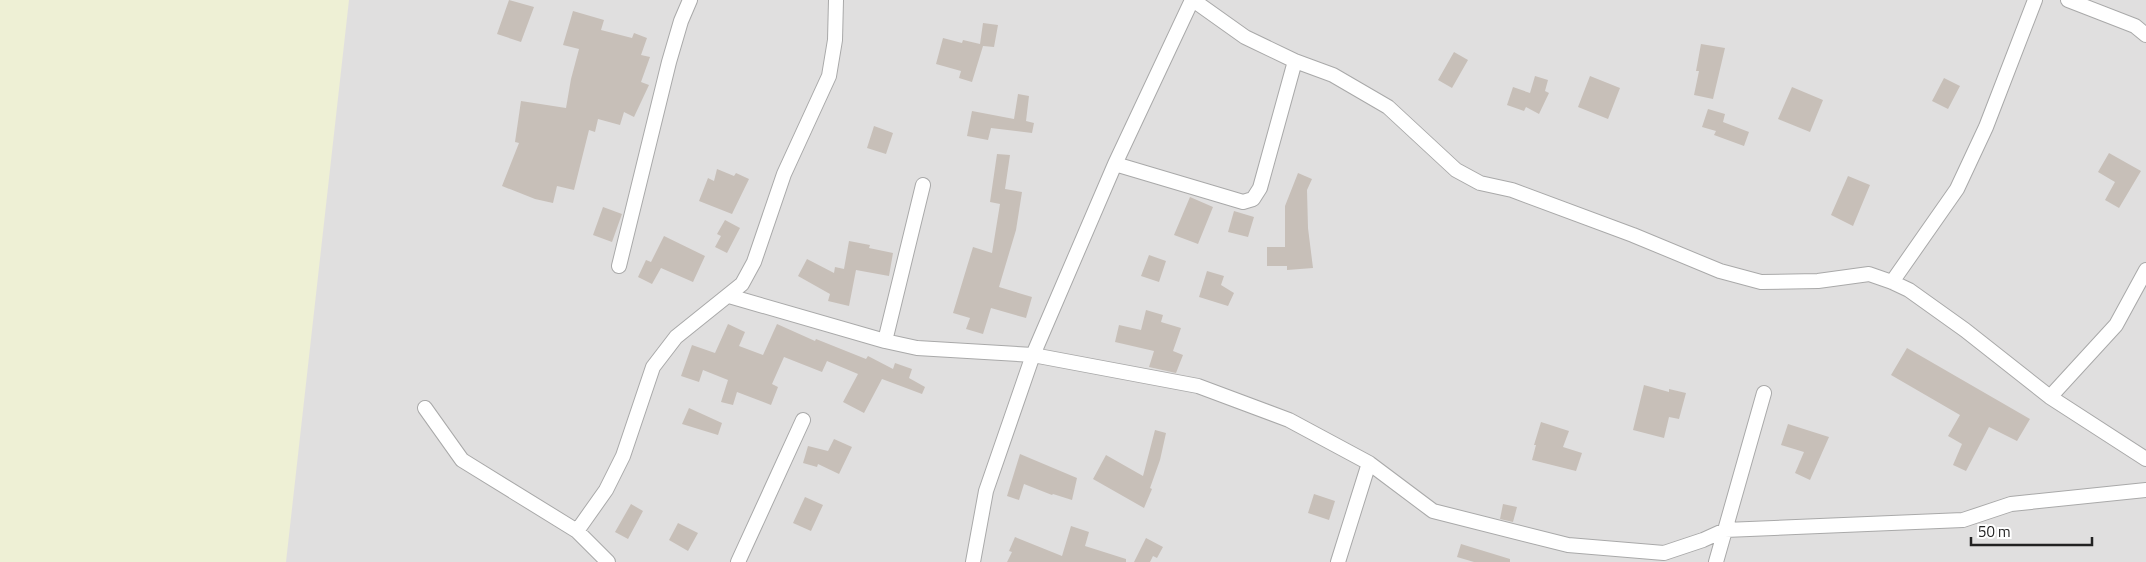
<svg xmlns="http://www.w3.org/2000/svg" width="2146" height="562" viewBox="0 0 2146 562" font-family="'Titillium Web',sans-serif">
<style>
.residential{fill:#e0dfdf}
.farmland{fill:#eef0d5}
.building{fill:#c7bfb8}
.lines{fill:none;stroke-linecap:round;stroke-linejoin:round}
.minor-casing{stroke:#a9a9a9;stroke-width:16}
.minor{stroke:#fff;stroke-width:14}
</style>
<rect width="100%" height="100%" fill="#f2efe9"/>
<path class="residential" d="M269 0H2146V562H116Z"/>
<path class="farmland" d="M0 0H349L286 562H0Z"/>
<path class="building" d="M509 0 534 7 521 42 497 34Z
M573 11 604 20 601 30 632 38 634 33 647 38 641 55 650 57 641 82 649 85 634 117 624 112 620 125 598 119 595 132 589 130 574 190 557 186 553 203 535 199 502 186 519 143 515 142 521 101 566 108 571 79 579 49 563 45Z
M983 23 998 25 994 47 983 46 972 82 959 78 961 71 936 64 943 38 962 43 963 40 980 44Z
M1701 44 1725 48 1713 99 1694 95 1699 71H1696Z
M1454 52 1468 60 1452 88 1438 80Z
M1535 76 1548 80 1545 91 1549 93 1539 114 1526 107 1524 111 1507 105 1513 87 1530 93Z
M1590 76 1620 88 1608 119 1578 107Z
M1944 78 1960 86 1948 109 1932 101Z
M1792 87 1823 100 1810 132 1778 119Z
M1018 94 1029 96 1026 121 1034 123 1032 133 991 128 988 140 967 136 972 111 1014 119Z
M1708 109 1725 114 1723 122 1749 132 1744 146 1714 135 1716 131 1702 127Z
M874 126 893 133 886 154 867 148Z
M2109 153 2141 171 2119 208 2105 200 2115 182 2098 172Z
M997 154 1010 155 1005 189 1022 192 1016 230 999 287 1032 297 1026 318 991 308 983 334 966 329 970 318 953 313 973 247 992 253 1000 204 990 202Z
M717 169 734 176 736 173 749 179 732 214 699 201 708 178 714 181Z
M1298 173 1312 179 1307 190 1308 228 1313 268 1287 270V266H1267V247H1285V206Z
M1848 176 1870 185 1853 226 1831 215Z
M1190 197 1213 207 1198 244 1174 235Z
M603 207 622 214 612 242 593 235Z
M1234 211 1254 217 1248 237 1228 232Z
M725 220 740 228 727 253 715 247 721 236 717 234Z
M664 236 705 256 693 282 661 268 652 284 638 277 646 260 651 262Z
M849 241 870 245 869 248 893 253 889 276 856 270 849 306 828 301 830 294 798 276 807 259 834 273 835 267 844 269Z
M1149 255 1166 261 1159 282 1141 276Z
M1207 271 1224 276 1221 285 1234 293 1228 306 1199 297Z
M1146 310 1163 315 1161 322 1181 328 1173 351 1183 355 1176 373 1149 367 1154 351 1115 342 1119 325 1141 330Z
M728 324 745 332 739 346 763 355 777 324 815 341 816 339 866 359 868 356 893 369 895 363 912 369 909 378 925 387 922 394 882 379 864 413 843 402 858 374 827 361 822 372 784 357 772 384 778 387 771 405 737 392 733 405 721 402 728 380 703 370 699 382 681 376 692 345 715 353Z
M1907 348 2030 419 2017 441 1989 427 1966 471 1953 465 1962 444 1948 436 1960 415 1891 375Z
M1644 385 1669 392V389L1686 393 1679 419 1669 417 1664 438 1633 430Z
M689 408 722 423 718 435 682 424Z
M1541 422 1569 431 1563 447 1582 453 1576 471 1532 460 1536 445H1534Z
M1788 424 1829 437 1810 480 1795 473 1804 452 1781 445Z
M1155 430 1166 433 1160 460 1150 488 1152 489 1144 508 1093 479 1106 455 1143 476Z
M834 439 852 447 839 474 818 464 817 467 803 463 808 446 828 451Z
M1020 454 1077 478 1072 500 1053 494 1052 495 1024 484 1019 500 1007 496Z
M1314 494 1335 501 1329 520 1308 513Z
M805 497 823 505 811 531 793 523Z
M631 504 643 511 628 539 615 532Z
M1503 504 1517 507 1513 522 1500 519Z
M678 523 698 533 688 551 669 540Z
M1071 526 1089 532 1085 546 1126 559V562H1007L1012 552 1009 551 1015 537 1062 556Z
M1146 538 1163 547 1157 558 1153 556 1150 562H1134Z
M1461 544 1510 559V562H1474L1457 557Z"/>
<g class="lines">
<defs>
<path id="minor" d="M1193 0 1245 37 1295 61 1333 75 1388 107 1456 170 1480 183 1512 190 1633 235 1720 271 1761 282 1818 281 1869 274 1892 282 1909 290 1965 330 2050 397 2146 459
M2068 0 2135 26 2146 35
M1115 164 1243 202 1253 199 1260 188 1295 61
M619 266 669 62 681 21 690 0
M1892 282 1957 189 1986 127 2035 0
M729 296 885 341 917 348 1033 355 1198 386 1289 420 1369 463 1433 511 1568 545 1664 553 1703 540 1725 530 1963 520 2011 504 2146 490
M885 341 923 185
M2050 397 2116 325 2146 270
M425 408 462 460 577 531 608 562
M577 531 606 490 623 456 653 367 676 337 742 284 754 262 784 174 829 76 835 40 836 0
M738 562 803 420
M973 562 986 491 1033 355 1115 164 1192 0
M1338 562 1369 463
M1716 562 1764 393"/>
</defs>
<use href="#minor" class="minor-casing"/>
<use href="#minor" class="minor"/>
</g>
<path d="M1971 537v8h121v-8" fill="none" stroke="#222222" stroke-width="2.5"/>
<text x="1978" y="537" font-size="15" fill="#222222" stroke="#ffffff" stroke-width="4" paint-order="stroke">50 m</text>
</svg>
